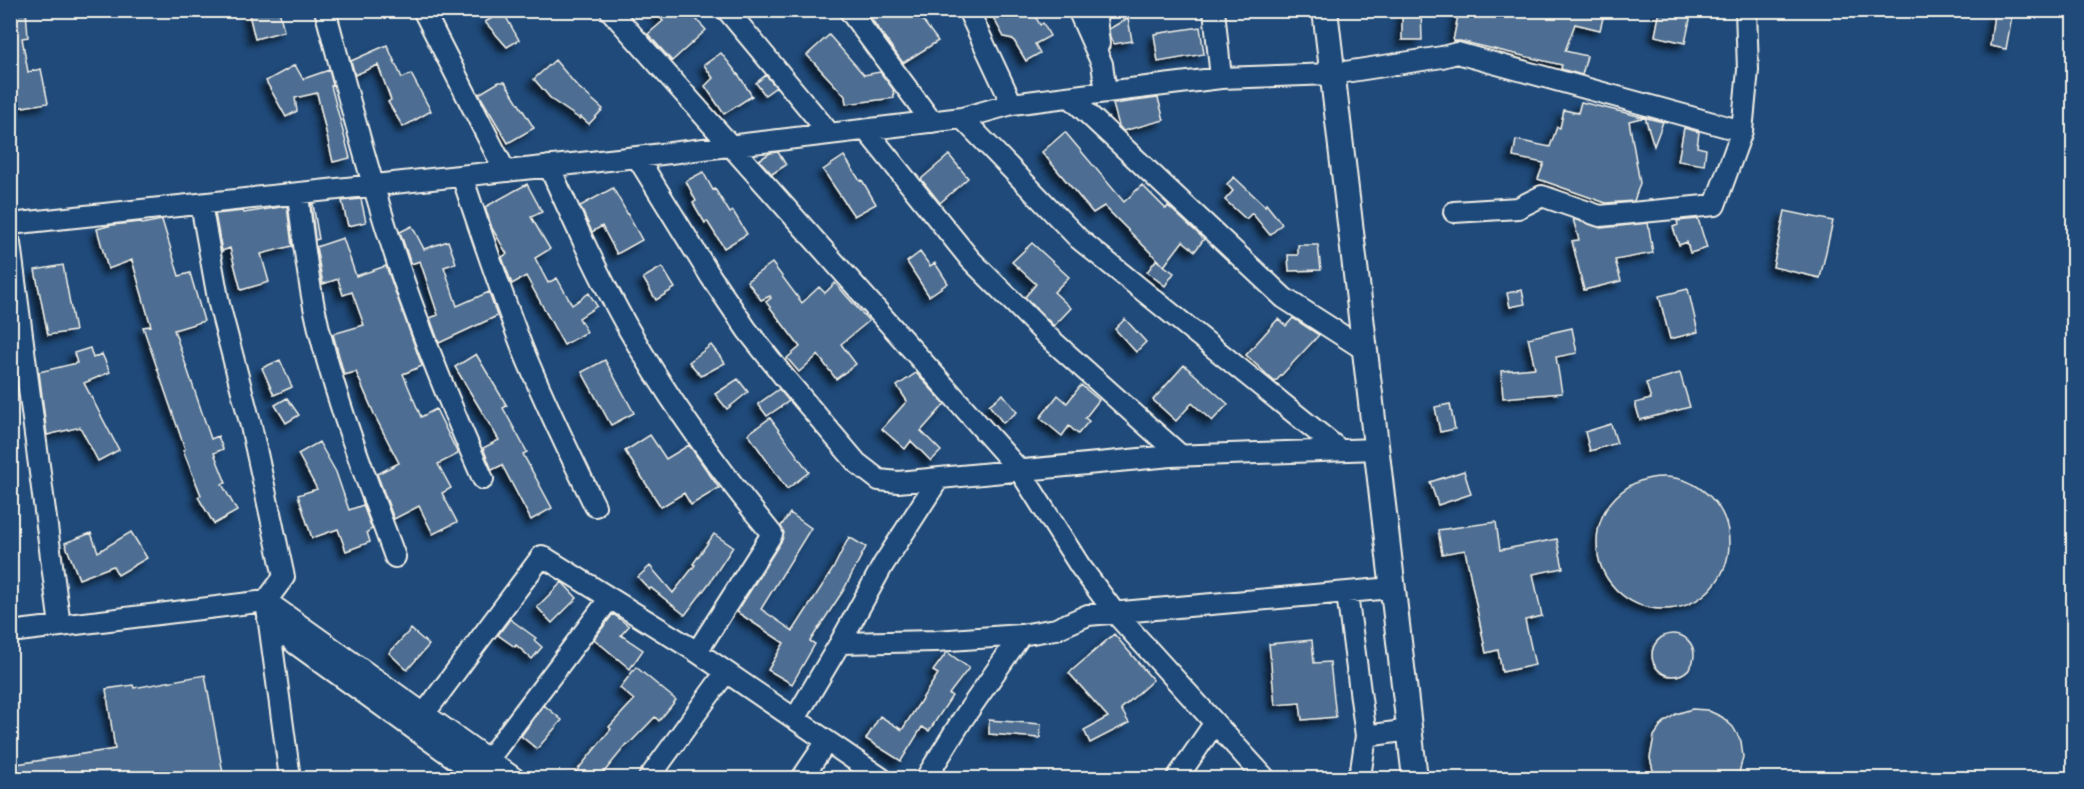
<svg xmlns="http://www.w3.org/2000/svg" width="2084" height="789" viewBox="0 0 2084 789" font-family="Mynerve,sans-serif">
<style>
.building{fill:#4d6e92;stroke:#f4f1e8;stroke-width:1.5;filter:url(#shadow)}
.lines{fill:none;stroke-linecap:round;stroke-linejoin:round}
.minor-casing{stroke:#f4f1e8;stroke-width:24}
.tertiary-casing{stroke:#f4f1e8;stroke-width:28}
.minor{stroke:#1f4a7a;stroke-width:20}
.tertiary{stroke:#1f4a7a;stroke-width:24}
</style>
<defs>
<filter id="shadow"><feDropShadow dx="-5.5" dy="5.5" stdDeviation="3" flood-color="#0009"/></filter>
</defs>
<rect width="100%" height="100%" fill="#1f4a7a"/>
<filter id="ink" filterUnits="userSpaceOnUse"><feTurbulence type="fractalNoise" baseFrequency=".0167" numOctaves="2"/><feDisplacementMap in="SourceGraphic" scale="12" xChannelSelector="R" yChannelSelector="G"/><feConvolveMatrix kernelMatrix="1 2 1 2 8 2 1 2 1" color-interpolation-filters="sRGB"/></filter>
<g filter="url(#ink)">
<path class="building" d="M10 10H26L28 37 22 38 28 72 41 69 48 103 10 109Z
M248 10H279L284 31 255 39Z
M654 10H688L706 30 672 61 648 34 663 21Z
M865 10H915L938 41 903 63Z
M989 10H1032L1040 25 1043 23 1050 36 1035 44 1040 53 1026 61 1013 39 1004 37Z
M1402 10H1421L1422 40H1402Z
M1459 10H1605L1600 30 1575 24 1565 51 1587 56 1582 75 1561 69 1562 65 1460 41H1453Z
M1660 10H1692L1685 43 1655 36Z
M503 12 519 40 507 47 485 22Z
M1994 13 2012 16 2006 49 1990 46Z
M1128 18 1132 41 1114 44 1110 38 1109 29Z
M1200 27 1204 54 1158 62 1154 34Z
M829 35 864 75 880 72 893 89 894 98 846 104 845 96 807 55Z
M387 45 402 78 411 74 431 111 403 127 388 102 391 100 378 65 355 75 351 61Z
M721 53 740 77 752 96 724 114 705 86 713 78 704 65Z
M555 60 577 86 603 109 589 124 581 117 580 119 552 100 534 79Z
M295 65 303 79 329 70 333 85 331 86 350 158 333 162 317 93 295 98 297 111 286 117 266 81Z
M766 75 776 87 765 95 756 83Z
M499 82H505L534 128 508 143 479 94Z
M1158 98 1164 120 1123 131 1119 126 1113 104Z
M1581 102 1663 122 1654 146 1645 117 1629 121 1640 183 1634 201 1606 203 1538 179 1544 163 1513 157 1516 140 1550 147 1557 127 1560 128 1564 110 1578 113Z
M1684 128 1699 132 1697 147 1706 149 1704 165 1678 161Z
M1065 132 1124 202 1142 185 1166 209 1168 206 1204 239 1195 251 1183 241 1164 266 1104 206 1093 213 1042 152Z
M778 152 786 165 772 174 759 160 770 153Z
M949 155 968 178 940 203 921 179Z
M844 156 860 181 862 180 876 204 854 216 823 170Z
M703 172 713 190 715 189 730 213 733 211 747 234 724 248 707 221 705 223 693 203 696 201 686 181Z
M1234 177 1265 206 1266 204 1282 224 1270 235 1252 213 1246 219 1225 200 1233 191 1227 184Z
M527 184 542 212 531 217 550 249 535 258 548 283 557 278 572 305 589 293 597 306 579 318 587 332 564 345 526 276 512 284 502 257 507 254 492 228 485 207Z
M613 188 642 240 617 254 602 226 592 232 580 206Z
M361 199 366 222 348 226 342 201Z
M311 204H313L319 239 315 240Z
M287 206 292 246 261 254 269 282 241 290 230 248 222 251 215 214 243 211 244 213Z
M1785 211 1833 221 1820 278 1773 267Z
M1573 219 1601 228 1648 223 1653 253 1615 260 1621 281 1584 290 1572 241 1579 240Z
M1698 219 1707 248 1690 253 1687 242 1679 245 1673 227 1678 225 1677 221Z
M162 220 179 276 190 273 204 321 174 330 211 439 218 436 223 449 214 453 226 483 222 484 237 511 214 524 198 497 201 495 183 450 185 449 143 327 151 326 132 260 108 269 97 229 112 225 141 222 142 224Z
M412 226 424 249 448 241 456 263 444 267 457 306 489 292 497 316 439 343 430 318 438 315 420 261 411 264 400 232Z
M343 238 356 276 386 266 422 366 403 374 421 417 436 409 458 454 438 464 451 488 442 493 457 522 433 534 419 506 394 519 377 474 399 463 375 416 356 372 344 375 342 367 333 334 364 325 352 292 343 295 338 279 323 284 316 247Z
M1032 243 1069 277 1054 292 1071 308 1054 326 1025 297 1036 284 1012 262Z
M1298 245H1318L1321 270 1289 271 1288 255H1298Z
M920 252 930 266 935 263 948 283 929 296 907 262Z
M1156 260 1174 273 1165 286 1147 272Z
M772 263 802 303 819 287 825 293 835 283 869 321 841 344 856 364 836 379 818 355 799 372 787 358 800 347 766 302 771 298 770 296 761 300 747 281Z
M63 265 75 331 48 335 35 270Z
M662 267 675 288 656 300 643 278Z
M1688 289 1698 332 1670 339 1659 296Z
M1522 290 1525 304 1510 307 1507 293Z
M1293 318 1319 335 1275 382 1246 355 1278 319 1286 326Z
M1125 319 1146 342 1136 352 1115 329Z
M1572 328 1577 353 1556 357 1562 393 1503 398 1501 371 1535 368 1528 338Z
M711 345 725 363 701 376 689 362Z
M90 348 93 358 102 354 110 372 84 383 119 450 98 461 80 427 47 435 39 372 77 363 74 353Z
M476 354 507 406 503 408 527 452 523 454 552 508 531 520 502 465 492 470 483 448 499 440 455 367Z
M280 360 292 387 274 395 262 368Z
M605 360 634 413 611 425 582 372Z
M1184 365 1228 404 1212 421 1192 403 1176 421 1153 400Z
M916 373 945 404 921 431 941 451 931 461 911 441 905 449 882 429 907 401 897 386Z
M1680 373 1690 407 1640 420 1635 403 1651 399 1646 383Z
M738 379 748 392 727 409 715 394Z
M1081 385 1099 400 1085 418 1089 421 1078 434 1069 426 1062 436 1040 418 1058 395 1067 403Z
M779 389 789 401 767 416 758 404Z
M1003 394 1017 412 1003 423 989 405Z
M287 398 299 415 286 423 275 405Z
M1450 404 1455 429 1440 432 1435 407Z
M770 418 809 472 787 489 748 434Z
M1611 424 1617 443 1590 451 1585 432Z
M650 435 666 459 689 445 719 488 691 505 684 493 661 507 625 451Z
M319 442 336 472 349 510 363 505 372 529 367 532 370 542 346 551 338 529 312 538 298 495 317 489 298 454Z
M1464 471 1471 494 1438 505 1430 482Z
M1597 543a66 66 0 1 1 132 0a66 66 0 1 1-132 0Z
M790 513 811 528 761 609 793 631 833 569 849 537 866 547 843 591 810 641 815 644 792 684 768 670 784 643 737 612 782 540 784 533 781 526Z
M1496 522 1500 550 1557 539 1563 568 1533 574 1542 616 1525 620 1535 665 1502 672 1498 650 1486 653 1465 550 1442 554 1438 530Z
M131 532 147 558 118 575 113 566 79 579 65 543 91 533 98 552Z
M714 534 733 547 710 582 685 615 651 588 649 589 638 577 650 566 673 593 695 565 693 564Z
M562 582 577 598 552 623 537 607Z
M613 614 629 626 621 635 643 650 630 669 594 639Z
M510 619 536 638 534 640 542 647 532 659 516 645 515 647 498 635Z
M411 629 429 645 407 670 389 653Z
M1114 634 1153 680 1121 709 1129 723 1090 743 1084 730 1108 717 1069 673Z
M1652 655a21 21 0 1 1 42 0a21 21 0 1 1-42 0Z
M1312 640 1314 663 1330 662 1336 717 1302 720 1300 703 1275 705 1269 644Z
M947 652 969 668 949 694 952 696 929 731 922 727 901 761 866 739 880 716 902 730 938 674 933 671Z
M636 667 676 700 659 721 655 717 628 745 627 744 599 778H571L611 729 609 727 634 700 620 688Z
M205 675 224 778H167L165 771 110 778H10V765L115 749 106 689 133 685 134 688Z
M544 705 562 720 537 749 521 736Z
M1692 709 1707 710 1722 717 1733 727 1741 741 1743 757 1739 773 1736 778H1657L1654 774 1650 758 1654 736 1663 723 1676 714Z
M989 720 1041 724 1040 738 989 734Z"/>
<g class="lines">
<defs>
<path id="minor" d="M325 10C353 113 379 216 416 315 436 371 459 425 483 479
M423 10 505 171
M610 10 1020 471 1080 566 1115 613 1265 778
M727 10 830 134
M849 10 932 122
M968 10 1012 104
M1078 10 1102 64 1106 92
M1095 10 1099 44
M1214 10 1221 78
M1070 97 1284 298 1365 350
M962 118 1079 239 1340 450
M866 130 970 259 1047 336 1180 455
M637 157 711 277 747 330 785 378 857 463 879 480 898 482 1171 456 1377 449
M549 166C574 222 599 277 629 330 669 400 721 472 772 534L697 652
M462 176C482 236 502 297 526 357 547 407 571 457 595 506
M298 194C302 232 307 270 314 307 332 393 365 475 395 557
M201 204 219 304 251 426 284 577 266 601 514 778
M1454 212 1518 208 1542 196 1600 216 1715 205 1742 131
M10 224 637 157 962 118 1012 104 1106 92 1221 78 1332 74 1442 57 1457 53 1742 131 1748 70 1746 10
M10 243 60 626
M1347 594 1366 736 1361 770 1356 778
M268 619 297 645 482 778
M10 632 266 601 290 778
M840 643 936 641 1021 635 1056 629 1088 615 1392 588
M424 714 542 556 697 652 881 778
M795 719 840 643 883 565 939 478
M1366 736 1410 730
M481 769 610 598
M649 778 726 672
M802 778 827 741
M926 778 962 720 1021 635
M1177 778 1214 724"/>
<path id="tertiary" d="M1325 10 1415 778"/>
</defs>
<use href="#minor" class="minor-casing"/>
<use href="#tertiary" class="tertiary-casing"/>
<use href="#minor" class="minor"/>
<use href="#tertiary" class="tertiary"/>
</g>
</g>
<rect width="2084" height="789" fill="none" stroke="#1f4a7a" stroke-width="36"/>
<rect x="18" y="18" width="2048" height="753" fill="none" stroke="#f4f1e8" stroke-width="2" filter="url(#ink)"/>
</svg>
